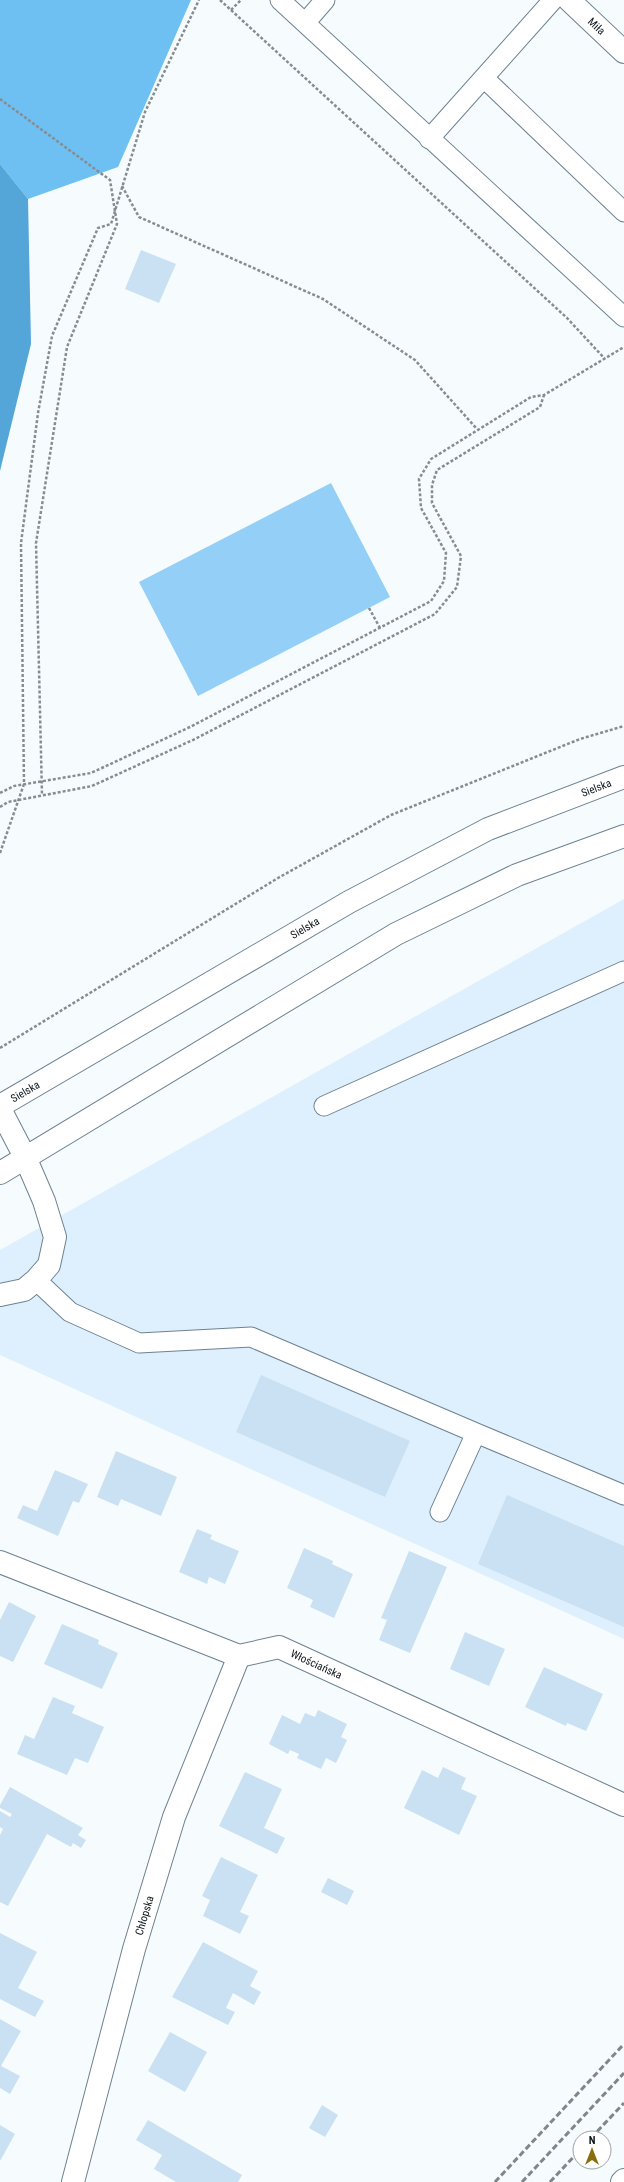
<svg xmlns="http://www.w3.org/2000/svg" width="624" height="2182" viewBox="0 0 624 2182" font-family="'Roboto Condensed',sans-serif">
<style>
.built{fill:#def0fd}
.green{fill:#93cff6}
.forest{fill:#6ebff2}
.water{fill:#54a5d8}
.building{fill:#c9e1f2}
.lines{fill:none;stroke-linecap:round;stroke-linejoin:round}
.lane-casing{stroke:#6d8291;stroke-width:21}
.street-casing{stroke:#6d8291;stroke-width:24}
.secondary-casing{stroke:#6d8291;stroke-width:24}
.path{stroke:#868d91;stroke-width:2.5;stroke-dasharray:3 2;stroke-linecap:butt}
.lane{stroke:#fff;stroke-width:19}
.street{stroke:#fff;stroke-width:22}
.secondary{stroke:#fff;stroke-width:22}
.rail{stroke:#80878b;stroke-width:3;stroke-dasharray:6 3;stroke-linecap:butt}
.labels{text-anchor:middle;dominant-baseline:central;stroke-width:3.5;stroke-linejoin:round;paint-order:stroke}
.street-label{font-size:11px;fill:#0d161b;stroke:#fff}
</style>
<rect width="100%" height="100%" fill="#f6fbfe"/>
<path class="built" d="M624 899V1639L0 1355V1250Z"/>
<path class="green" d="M331 483 390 597 198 696 139 582Z"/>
<path class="forest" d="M0 0H191L118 167 28 199 0 164Z"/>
<path class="water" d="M0 164 28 199 31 344 0 471Z"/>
<path class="building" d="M141 250 176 264 159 303 125 289Z
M261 1375 410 1441 385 1497 236 1432Z
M116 1451 177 1477 161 1516 121 1499 118 1506 97 1497Z
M55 1470 88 1484 79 1503 73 1501 58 1536 17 1518 23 1505 37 1511Z
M507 1495 624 1546V1627L478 1564Z
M197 1529 212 1535 210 1539 239 1551 225 1584 209 1577 207 1584 179 1572Z
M304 1548 333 1561 332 1564 353 1574 334 1618 310 1607 313 1600 287 1588Z
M409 1551 447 1567 410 1653 379 1640 387 1620 381 1618Z
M9 1602 36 1616 13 1662 0 1656V1620Z
M62 1624 99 1640 98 1644 118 1653 102 1689 44 1664Z
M465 1632 505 1649 489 1686 450 1669Z
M544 1667 603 1694 586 1731 567 1723 566 1726 525 1707Z
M53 1697 75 1706 72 1713 104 1727 88 1763 75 1758 67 1775 17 1754 25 1735 34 1739Z
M318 1710 347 1724 341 1737 347 1740 336 1763 326 1758 321 1769 297 1758 299 1754 290 1750 288 1754 269 1744 282 1715 300 1724 305 1713 315 1717Z
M443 1767 466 1778 461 1789 477 1796 459 1835 404 1808 422 1770 438 1778Z
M245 1772 282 1789 264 1828 285 1838 277 1854 219 1826Z
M10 1787 83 1828 78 1835 86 1840 81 1848 73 1843 71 1847 47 1834 8 1906 0 1902V1835L3 1829 0 1827V1811L10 1817 12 1814 0 1808V1805Z
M221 1857 258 1875 240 1912 249 1916 240 1934 203 1916 210 1900 202 1896Z
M328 1878 354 1891 347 1905 321 1892Z
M0 1933 37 1952 18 1988 44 2001 35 2017 0 1999Z
M203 1942 258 1971 250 1986 261 1992 254 2005 233 1993 226 2008 235 2012 228 2025 172 1997Z
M0 2019 21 2031 1 2066 20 2076 10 2094 0 2088Z
M170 2032 207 2052 185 2092 148 2071Z
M322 2105 338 2115 325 2137 309 2128Z
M148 2120 242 2175 238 2182H176L154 2169 162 2155 136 2140Z
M0 2125 15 2134 0 2161Z"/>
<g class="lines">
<defs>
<path id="lane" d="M280 0 624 317
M305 23 325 0
M484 78 624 212
M429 139 553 0
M324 1106 624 971
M36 1280 70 1312 139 1343 251 1337 476 1433 440 1512
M476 1433 624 1495"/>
<g id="street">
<path id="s1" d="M569 0 624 52"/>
<path d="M0 1109 25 1157 44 1201 55 1237 49 1265 36 1280 24 1290 0 1295"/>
<path id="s2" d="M0 1562 239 1656 279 1647 624 1805"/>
<path id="s3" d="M73 2182 134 1949 174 1817 239 1656"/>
<path d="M622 2182 624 2180"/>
</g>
<g id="secondary">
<path id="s4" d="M0 1106 349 902 488 829 624 777"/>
<path d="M0 1173 396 934 517 875 624 836"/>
</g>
</defs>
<use href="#lane" class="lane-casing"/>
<use href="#street" class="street-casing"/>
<use href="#secondary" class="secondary-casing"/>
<path class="path" d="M220 0 567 318 605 359
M231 10 241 0
M0 99 110 180 117 224 67 347 36 543 42 795
M122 186 139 217 323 299 415 360 477 429
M369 608 380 628
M0 793 14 786 91 773 190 727 431 601 444 581 446 553 421 508 419 479 431 459 531 397 544 395 624 347
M0 807 8 802 92 786 195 739 435 614 457 587 461 556 432 503V485L437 470 540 407 544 395
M0 853 24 784 21 543 38 413 52 336 98 228 111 224 145 112 199 0
M0 1048 278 878 391 815 580 739 624 726"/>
<use href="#lane" class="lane"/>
<use href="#street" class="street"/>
<use href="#secondary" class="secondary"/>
<path class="rail" d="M591 2138 624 2103
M495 2182 624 2044
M522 2182 624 2073
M550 2182 580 2150"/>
</g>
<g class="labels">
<g class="street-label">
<text stroke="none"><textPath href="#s1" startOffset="38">Miła</textPath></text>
<text stroke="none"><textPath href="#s4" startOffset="677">Sielska</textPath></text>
<text stroke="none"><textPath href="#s4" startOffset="353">Sielska</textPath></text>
<text stroke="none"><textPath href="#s4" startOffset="29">Sielska</textPath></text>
<text stroke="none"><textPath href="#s2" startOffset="339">Włościańska</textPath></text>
<text stroke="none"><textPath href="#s3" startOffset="276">Chłopska</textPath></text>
</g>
</g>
<g transform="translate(592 2150)"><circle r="19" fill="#ffffff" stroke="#9ea2a4"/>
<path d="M0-3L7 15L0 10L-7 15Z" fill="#8a6e0e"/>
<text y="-6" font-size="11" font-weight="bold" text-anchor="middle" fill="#0d161b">N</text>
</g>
</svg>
